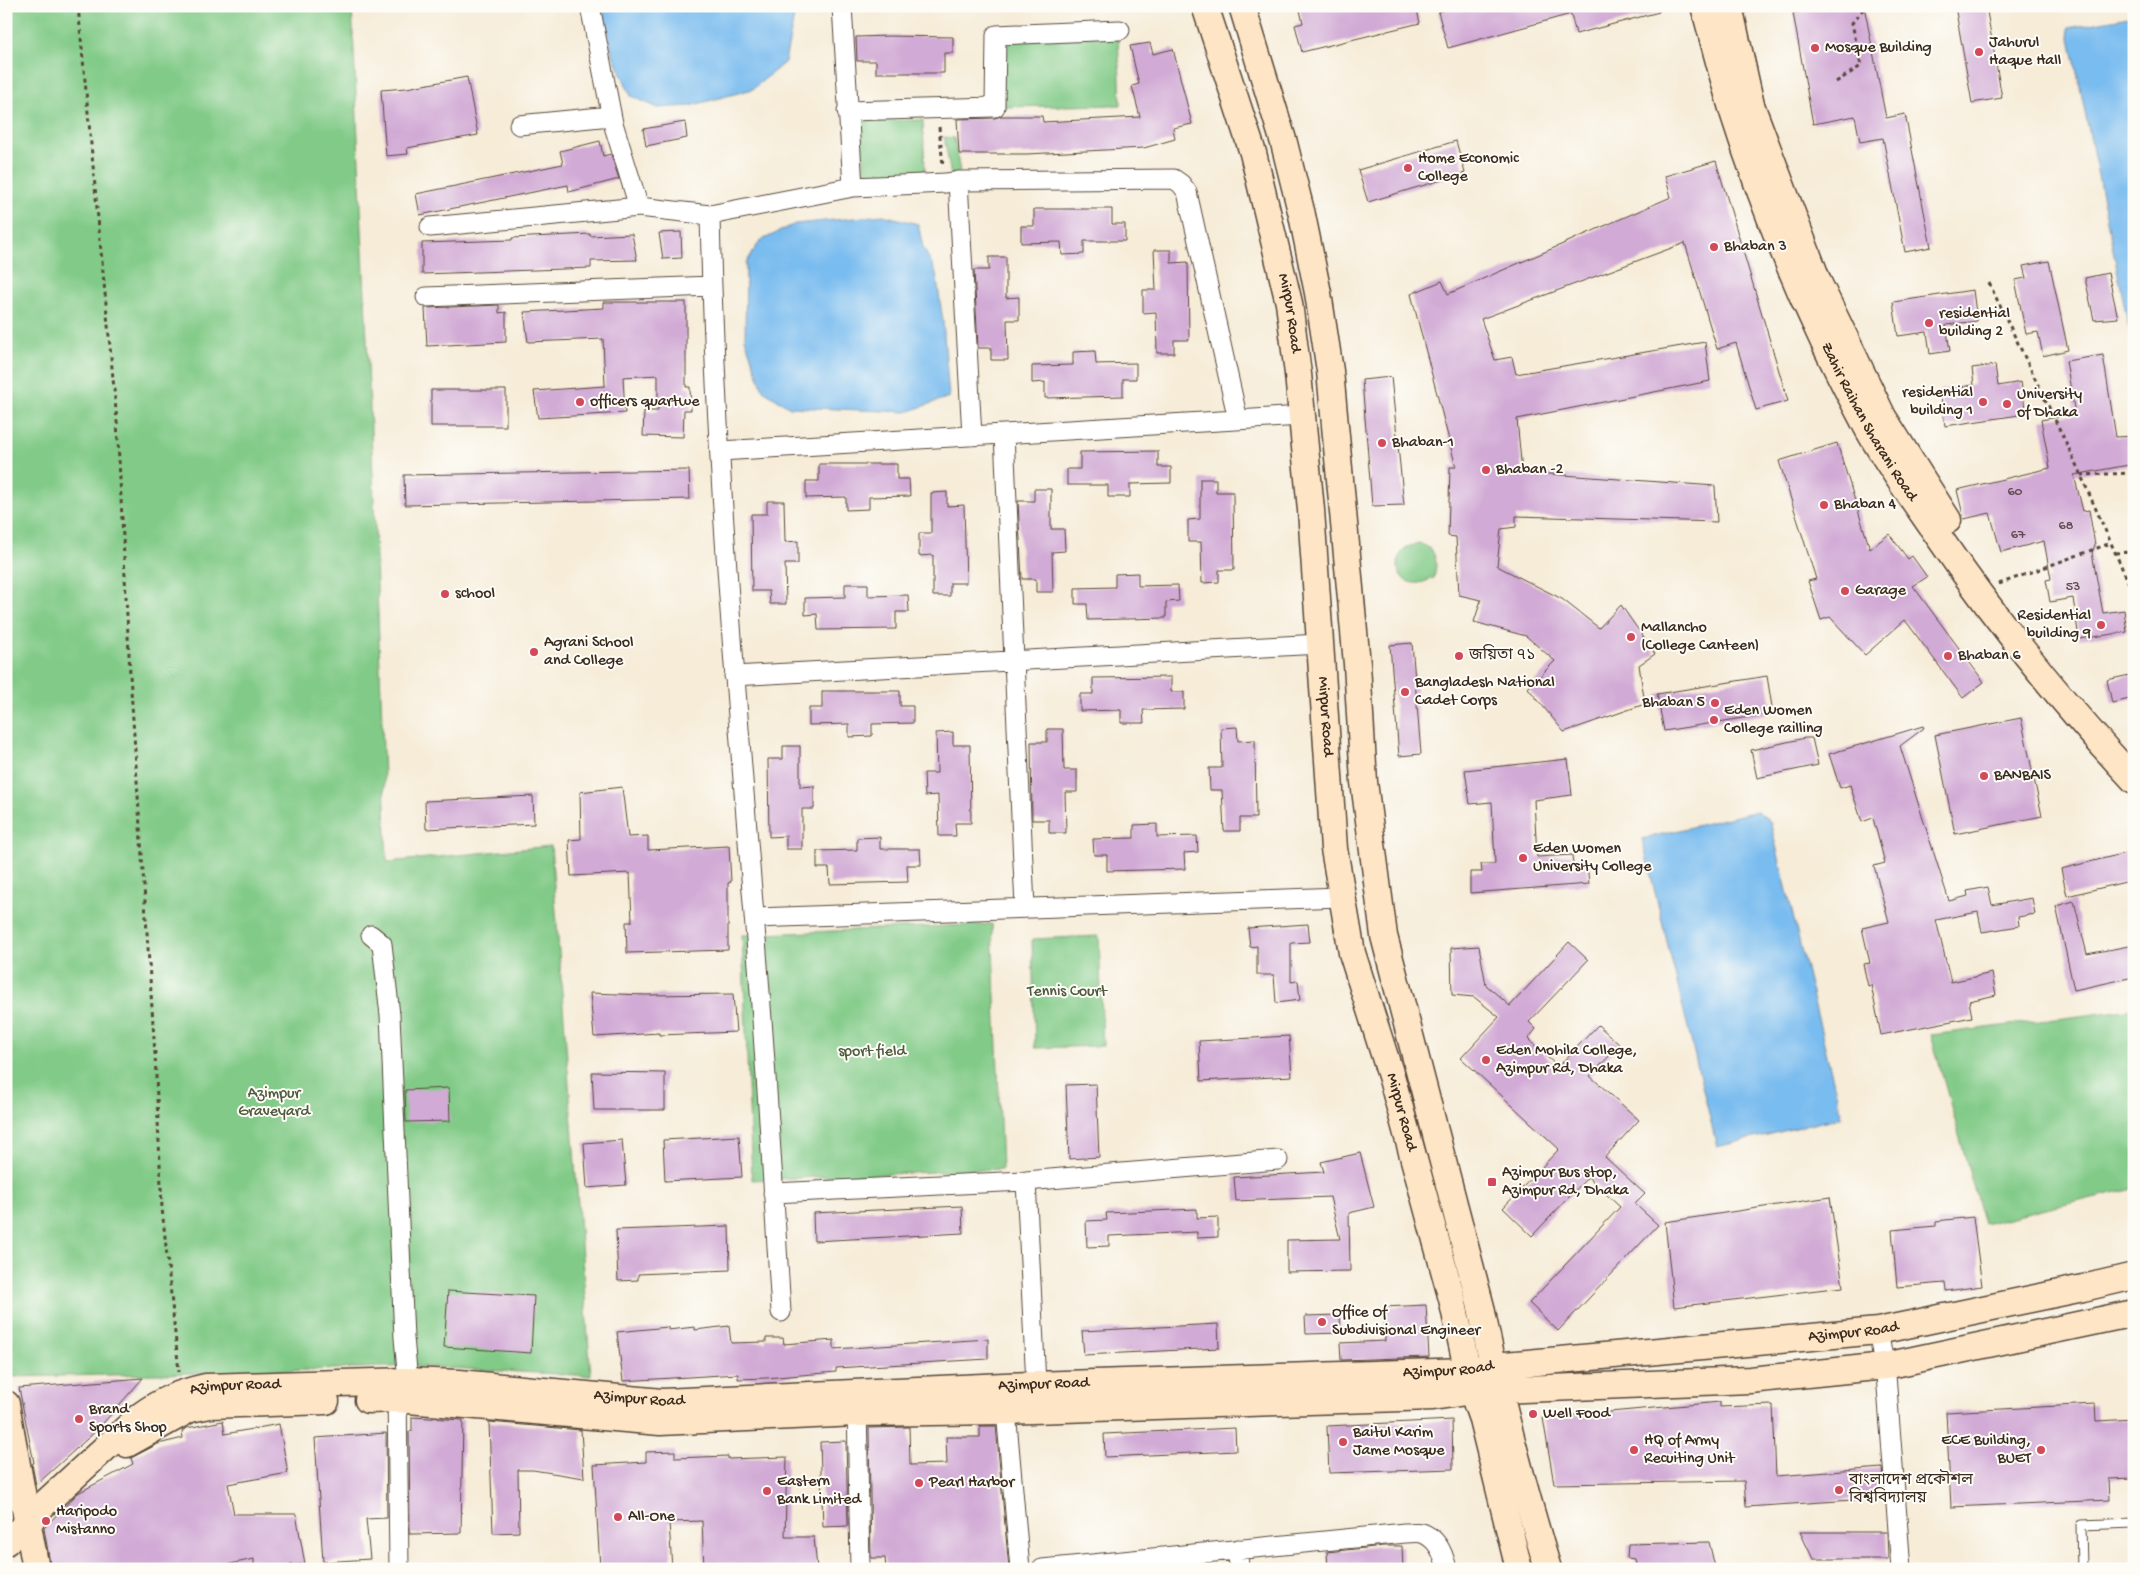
<svg xmlns="http://www.w3.org/2000/svg" width="2140" height="1575" viewBox="0 0 2140 1575" font-family="'Gochi Hand','Noto Sans Bengali',sans-serif">
<style>
.green{fill:#81ca87;stroke:#5e7a52}
.water{fill:#79bcef;stroke:#5a7386}
.building{fill:#d1aad5}
.lines{fill:none;stroke-linecap:round;stroke-linejoin:round}
.lane-casing{stroke:#57473a;stroke-width:11}
.street-casing{stroke:#57473a;stroke-width:21}
.secondary-casing{stroke:#57473a;stroke-width:29}
.path{stroke:#57473a;stroke-width:3;stroke-dasharray:4 4;stroke-linecap:butt}
.lane{stroke:#fff;stroke-width:9}
.street{stroke:#fff;stroke-width:19}
.secondary{stroke:#fde5c5;stroke-width:26}
.poi-dot{fill:#d1495b;stroke:#fdfcf7;stroke-width:2}
.labels{text-anchor:middle;dominant-baseline:central;stroke-width:4;stroke-linejoin:round;paint-order:stroke}
.number-label{font-size:14px;fill:#604a4c}
.poi-label{font-size:16px;fill:#3b2a1e;stroke:#fdfcf7;text-anchor:start}
.street-label{font-size:16px;fill:#3b2a1e;stroke:#fdfcf7}
.park-label{font-size:16px;fill:#505a3e;stroke:#fdfcf7}
</style>
<rect width="100%" height="100%" fill="#fdfcf7"/>
<filter id="ink" filterUnits="userSpaceOnUse"><feTurbulence type="fractalNoise" baseFrequency=".02" numOctaves="2"/><feDisplacementMap in="SourceGraphic" scale="10" xChannelSelector="R" yChannelSelector="G"/><feConvolveMatrix kernelMatrix="1 2 1 2 8 2 1 2 1" color-interpolation-filters="sRGB"/></filter>
<filter id="wash" filterUnits="userSpaceOnUse"><feTurbulence type="fractalNoise" baseFrequency=".0096" numOctaves="4" result="noise"/><feDisplacementMap in="SourceGraphic" scale="20" xChannelSelector="R" yChannelSelector="G"/><feGaussianBlur stdDeviation="1.12" result="paint"/><feColorMatrix in="noise" values="0 0 0 0 0 0 0 0 0 0 0 0 0 0 0 0 0 1.4 0 .05"/><feComposite in="paint" operator="in"/></filter>
<g filter="url(#wash)">
<rect width="100%" height="100%" fill="#f6ecd8"/>
<path class="green" d="M6 6H352L373 475 387 862 551 846 591 1376 411 1366 258 1372 9 1377 6 1366Z
M1118 34 1121 105 1001 107V38Z
M923 120 925 171 865 176 859 121Z
M944 137 954 138 960 172 951 176Z
M1418 543C1437 548 1438 561 1434 578 1428 580 1421 584 1414 583 1394 581 1395 558 1405 548Z
M992 924 1002 1169 752 1180 742 935Z
M1099 936 1103 1046 1035 1048 1032 939Z
M2134 1009V1188L1984 1224 1931 1035Z"/>
<path class="water" d="M602 6H796L785 62 753 89 690 106 658 108 631 96 612 53Z
M2134 16V348H2133L2068 28Z
M883 215 918 224 923 247 936 273 943 321 949 397 907 412 790 407 763 390 745 339 746 263 760 241 795 224Z
M1757 811 1770 821 1842 1117 1717 1147 1642 839Z"/>
<g id="blocks">
<path class="building" d="M1299 6H1416L1420 23 1302 52 1295 25 1303 23Z
M1459 6H1658L1659 12 1576 34 1571 14 1448 48 1438 12Z
M1833 6H1864L1886 118 1905 114 1931 247 1905 252 1883 138 1860 142 1855 116 1813 124 1793 13Z
M1955 6H1986L2002 98 1972 103Z
M889 36 953 37V53H944V73H876V61H857L856 37Z
M1150 43 1153 54 1173 49 1192 124 1173 128 1175 139 1144 148 1027 154H959L957 119 995 118 1001 116H1042L1043 122 1140 117 1132 86 1139 84 1130 46Z
M467 77 478 135 407 148 408 154 386 156 381 90 407 88Z
M685 122 687 138 646 146 643 129Z
M600 141 603 156 611 154 619 179 569 192 568 185 420 215 416 194 563 164 560 151Z
M1456 141 1465 173 1368 202 1358 170Z
M1716 161 1788 401 1756 410 1736 343 1717 349 1685 243 1481 319 1495 360 1512 357 1516 374 1705 342 1710 381 1517 419 1522 472 1715 486 1717 522 1516 516V527L1501 529 1497 566 1562 599 1599 628 1621 605 1655 654 1639 665 1645 704 1564 732 1528 688 1555 661 1526 636 1474 622 1481 600 1459 595 1456 537 1448 536 1450 467H1456L1411 294 1442 281 1448 294 1671 197 1665 176Z
M1034 209H1112V224H1125V241H1084V254L1062 255 1061 242 1021 243V226H1034Z
M681 232 682 258 663 259 659 233Z
M590 234V236L632 234 637 260 591 261V268L422 274V243L512 240V238Z
M1154 250H1171V263L1188 262 1189 340H1174V353H1157L1156 312 1143 313V290H1156Z
M989 257H1006V298L1019 297V320H1007L1008 360H991V348H978L974 270H989Z
M2049 261 2068 350 2043 356 2038 332 2026 334 2015 280 2026 278 2023 266Z
M2108 273 2118 318 2094 320 2085 278Z
M1973 290 1977 321 1946 325 1950 351 1930 354 1927 332 1898 336 1893 302Z
M604 302H686V387H690L691 410H684L683 437 643 436 644 411H658V375L623 377 625 413 538 418 534 391 605 386 603 339 528 342 524 312 604 308Z
M499 305V313L506 312V342L427 346 425 308Z
M1095 351 1096 364 1136 363V379H1123V396L1045 398V382L1032 383V366L1073 365V352Z
M2103 355 2116 437 2134 436V464L2074 475 2083 511 2089 510 2095 545 2092 553 2103 613 2124 610 2127 632 2079 639 2073 598 2050 602 2046 580 2051 579 2044 541 2001 552 1990 513 1964 519 1957 490 2050 468 2041 420 2075 414 2066 361Z
M1995 365 1998 386 2021 382 2026 414 1945 426 1940 390 1974 385 1972 368Z
M1391 377 1404 505 1372 506 1362 380Z
M431 390H506V426H431Z
M1837 443 1870 549 1889 534 1908 559 1912 556 1927 577 1913 586 1984 682 1963 698 1905 620 1865 655 1830 617 1821 620 1808 581 1816 579 1779 461Z
M1158 451V467H1171V483L1130 484V497H1108V485H1067V469H1080V452Z
M819 464H897V479H909L910 496 869 497V509L846 510V497L806 498V481H819Z
M689 470 690 499 405 505 404 475Z
M1200 479H1216V492H1233L1234 570H1219V582L1202 583 1201 542H1188V520L1200 519Z
M1034 489H1051V529H1064L1065 551 1052 552 1053 592H1036V579H1022L1018 501H1034Z
M947 492V506L964 505 966 583H950V596H933V555L919 556V533H931V493Z
M767 501H784L785 542 798 541V564H785L786 604H770L769 591H752L751 514H767Z
M1138 573V586L1178 585 1179 601 1166 602V618L1088 620 1087 604H1075V588L1115 587V574Z
M845 584H868V596L908 595 909 612H896V629L818 630 817 614 805 615V598L845 597Z
M1412 643 1421 754 1399 756 1390 645Z
M2134 674V698L2112 703 2107 680Z
M1767 676 1773 713 1664 731 1657 694Z
M1171 677V692H1184V709L1143 710 1144 723H1121V710L1080 711V694H1093V678Z
M822 691H900V706H913V723L872 724V736L849 737V724L809 725V708H822Z
M2021 718 2042 816 1955 834 1935 735Z
M1923 726 1924 728 1900 746 1949 901 1968 896 1967 891 1988 887 1992 905 2032 898 2035 914 2018 917 2019 926 1982 932 1978 912 1936 920 1951 982 1992 973 1996 995 1969 1001 1972 1017 1881 1035 1871 985 1868 986 1863 964 1870 963 1862 928 1889 922 1874 866 1885 863 1873 818 1862 822 1850 785 1840 788 1829 754Z
M1237 727 1238 741 1255 740 1256 818H1240V831H1224L1222 790H1210L1209 768H1222L1221 728Z
M1047 729H1063L1064 770H1077V792H1065L1066 833H1049V820H1032L1031 742H1047Z
M953 732V745H970L971 823H955L956 836H939L938 795 925 796 924 773H937L936 733Z
M1805 738H1812L1818 765 1757 778 1751 750Z
M783 746H800V787L814 786V809H802V849H786V836L769 837 768 759H783Z
M1568 759 1572 795 1534 800 1537 857 1572 855 1573 865 1587 864 1589 884 1470 893V872H1482L1481 864H1495L1492 802 1470 804 1465 770Z
M622 787 628 837 648 836V850L729 846 731 882 728 883V950L627 953 626 922H632L630 873 571 876 569 840 581 839 580 792Z
M533 796 534 824 426 829 425 801Z
M1157 824V837L1197 836 1198 852 1184 853 1185 869 1107 871V855H1094L1093 839 1134 838V825Z
M880 837V849H920L921 865H907L908 882 830 884 829 868H817V851L857 850V838Z
M2134 851V880L2067 896 2061 869Z
M2074 901 2087 954 2134 945V977L2074 990 2056 906Z
M1308 924 1310 942 1291 943V982L1298 981 1300 1000 1276 1003 1274 975H1257V946L1250 947 1248 928Z
M1569 942 1588 960 1529 1022 1536 1029 1528 1039 1558 1067 1598 1025 1620 1045 1590 1076 1639 1120 1605 1157 1645 1194 1635 1204 1658 1225 1558 1331 1529 1303 1620 1207 1588 1177 1532 1236 1503 1208 1559 1149 1461 1058 1499 1017 1474 997 1452 995 1451 948 1479 946 1486 985 1510 1006Z
M590 993 645 995 733 994 736 1032 659 1035V1033L594 1037Z
M1289 1036 1292 1076 1201 1081 1199 1041Z
M592 1072 665 1073V1110H594Z
M1096 1084 1099 1157 1069 1159 1066 1085Z
M449 1088 450 1121 406 1122 405 1090Z
M739 1136 742 1177 665 1181 663 1140Z
M622 1140 626 1185 587 1188 584 1143Z
M1360 1153 1374 1207 1349 1213 1350 1271 1287 1272V1240L1340 1239 1330 1197 1236 1201 1234 1177 1324 1172 1321 1162Z
M1830 1197 1843 1287 1674 1307 1665 1222Z
M962 1206 963 1233 814 1241 813 1213Z
M1197 1209V1218L1218 1217V1237L1197 1238V1232L1109 1236V1246L1087 1247 1086 1221 1107 1220 1106 1213Z
M1973 1217 1982 1286 1946 1291 1945 1283 1897 1287 1892 1230 1936 1226V1221Z
M729 1226 730 1270 638 1274V1280L618 1281 616 1230Z
M448 1291 534 1296 531 1353 444 1347Z
M1426 1305 1429 1357 1341 1360 1340 1343 1385 1341 1384 1307Z
M1340 1315 1341 1333 1306 1334 1305 1316Z
M1218 1324 1219 1348 1084 1355 1082 1331Z
M729 1326 731 1343 766 1342V1338H783L784 1344 834 1340V1349L988 1339V1359L836 1368V1372L766 1378 738 1379V1374L623 1381 617 1332 668 1327V1330L695 1327V1330Z
M143 1378 97 1430 36 1485 32 1464 34 1463 19 1388Z
M1720 1402V1407L1773 1405 1776 1476 1882 1468 1884 1498 1746 1507 1744 1481 1554 1484 1543 1418Z
M2095 1404 2096 1421 2134 1419V1478L2109 1479 2110 1500 1951 1507 1946 1412Z
M412 1417 463 1420 461 1533 410 1534 409 1432 412 1431Z
M1452 1420 1453 1469 1329 1473 1327 1426Z
M223 1421 225 1434 279 1424 288 1473 228 1484 234 1514H296L305 1564 290 1565V1569H254V1559L207 1569H51L44 1528 78 1493 133 1464 131 1458 158 1444 183 1438 182 1431 187 1428Z
M489 1422 581 1430 584 1478 533 1470H518L519 1532 493 1533Z
M980 1426H996L1009 1569H886L885 1558H871L869 1428 909 1427 910 1465 947 1464 946 1437H980Z
M1235 1428 1236 1451 1105 1457 1104 1434Z
M386 1433 387 1518 366 1519 370 1559 323 1562 315 1438Z
M846 1441 848 1526 823 1527 820 1442Z
M675 1451V1458L728 1456V1459L787 1457 785 1537H814L817 1569H704L702 1521 669 1522 672 1569H600L594 1465 646 1462V1452Z
M1800 1532H1887L1888 1559H1813Z
M1709 1542 1715 1567 1637 1569 1635 1559 1627 1558 1628 1544Z
M1383 1546H1402L1403 1569H1328L1327 1552Z"/>
</g>
</g>
<g filter="url(#ink)">
<use href="#blocks" fill-opacity="0" stroke="#57473a" stroke-width="1"/>
<g class="lines">
<defs>
<path id="lane" d="M2082 1569 2081 1525 2134 1523"/>
<path id="street" d="M590 6 613 123 639 207
M842 6 853 187
M847 111 995 107 996 35 1120 30
M519 125 611 116
M958 181 972 436
M710 215C715 449 735 682 754 915 765 1047 773 1180 781 1312
M430 227 639 207 710 215 853 187 946 183 958 181 1174 179 1181 184 1187 192 1238 420
M426 297 712 286
M1004 434 1025 908
M720 451 1302 416
M734 676 1320 644
M754 918 1341 897
M371 935 382 944 390 1015 404 1338 408 1381
M1026 1181 1036 1385
M773 1193 1026 1181 1278 1160
M1878 1331 1886 1375 1901 1569
M397 1387 399 1569
M1005 1400 1020 1569
M857 1402 860 1569
M1238 1549 1239 1569
M1042 1569 1405 1533C1410 1533 1417 1532 1422 1533 1437 1538 1444 1555 1447 1569"/>
<g id="secondary">
<path id="s1" d="M1205 6 1253 153 1289 303 1298 374 1311 510 1334 849 1352 953 1392 1079 1452 1299 1472 1391 1482 1419 1519 1569"/>
<path d="M1242 6 1284 143 1302 215 1318 293 1330 371 1357 664 1364 782 1384 936 1481 1307C1498 1396 1522 1482 1548 1569"/>
<path id="s2" d="M1704 6C1714 42 1723 79 1734 115 1768 222 1814 330 1868 429 1887 463 1910 495 1932 527 1993 617 2060 700 2134 780"/>
<path d="M1729 6 1751 105 1818 282 1883 417 1948 520"/>
<path d="M368 1400 397 1399 660 1422 857 1413 1006 1411 1433 1397 1472 1391 1750 1380 1885 1366 2134 1313"/>
<path d="M6 1404 36 1569"/>
<path d="M127 1444 190 1409 210 1405 326 1401"/>
<path id="s3" d="M6 1542 29 1522 42 1506 140 1416C162 1400 179 1393 206 1387L408 1381 459 1383 662 1402 1004 1386 1467 1371 1493 1366 1878 1331 2083 1288 2134 1276"/>
</g>
</defs>
<use href="#lane" class="lane-casing"/>
<use href="#street" class="street-casing"/>
<use href="#secondary" class="secondary-casing"/>
<path class="path" d="M78 6 117 421 130 674 155 1054 162 1208 179 1372
M1836 82 1861 66 1852 23 1864 8 1875 6
M939 127 943 165
M1989 283 2071 453 2134 595
M2081 475 2134 473
M2115 553 2134 552
M1999 584 2111 543"/>
<use href="#lane" class="lane"/>
<use href="#street" class="street"/>
<use href="#secondary" class="secondary"/>
</g>
</g>
<g class="poi-dot">
<circle cx="1815" cy="48" r="5"/>
<circle cx="1979" cy="52" r="5"/>
<circle cx="1408" cy="168" r="5"/>
<circle cx="1714" cy="247" r="5"/>
<circle cx="1929" cy="323" r="5"/>
<circle cx="580" cy="402" r="5"/>
<circle cx="1983" cy="402" r="5"/>
<circle cx="2007" cy="404" r="5"/>
<circle cx="1382" cy="443" r="5"/>
<circle cx="1486" cy="470" r="5"/>
<circle cx="1824" cy="505" r="5"/>
<circle cx="1845" cy="591" r="5"/>
<circle cx="445" cy="594" r="5"/>
<circle cx="2101" cy="625" r="5"/>
<circle cx="1631" cy="637" r="5"/>
<circle cx="534" cy="652" r="5"/>
<circle cx="1459" cy="656" r="5"/>
<circle cx="1948" cy="656" r="5"/>
<circle cx="1405" cy="692" r="5"/>
<circle cx="1715" cy="703" r="5"/>
<circle cx="1714" cy="720" r="5"/>
<circle cx="1984" cy="776" r="5"/>
<circle cx="1523" cy="858" r="5"/>
<circle cx="1486" cy="1060" r="5"/>
<rect x="1487" y="1177" width="10" height="10" rx="2.5"/>
<circle cx="1322" cy="1322" r="5"/>
<circle cx="1533" cy="1414" r="5"/>
<circle cx="79" cy="1419" r="5"/>
<circle cx="1343" cy="1442" r="5"/>
<circle cx="1634" cy="1450" r="5"/>
<circle cx="2041" cy="1450" r="5"/>
<circle cx="919" cy="1483" r="5"/>
<circle cx="1839" cy="1490" r="5"/>
<circle cx="767" cy="1491" r="5"/>
<circle cx="618" cy="1517" r="5"/>
<circle cx="46" cy="1521" r="5"/>
</g>
<g class="labels">
<g class="number-label">
<text x="2015" y="492">60</text>
<text x="2066" y="526">68</text>
<text x="2018" y="535">67</text>
<text x="2073" y="587">53</text>
</g>
<g class="poi-label">
<text x="1989" y="43">Jahurul<tspan x="1989" dy="18">Haque Hall</tspan></text>
<text x="1825" y="48">Mosque Building</text>
<text x="1418" y="159">Home Economic<tspan x="1418" dy="18">College</tspan></text>
<text x="1724" y="247">Bhaban 3</text>
<text x="1939" y="314">residential<tspan x="1939" dy="18">building 2</tspan></text>
<text x="1973" y="393" text-anchor="end">residential<tspan x="1973" dy="18">building 1</tspan></text>
<text x="2017" y="395">University<tspan x="2017" dy="18">of Dhaka</tspan></text>
<text x="590" y="402">officers quartwe</text>
<text x="1392" y="443">Bhaban-1</text>
<text x="1496" y="470">Bhaban -2</text>
<text x="1834" y="505">Bhaban 4</text>
<text x="1855" y="591">Garage</text>
<text x="455" y="594">school</text>
<text x="2091" y="616" text-anchor="end">Residential<tspan x="2091" dy="18">building 9</tspan></text>
<text x="1641" y="628">Mallancho<tspan x="1641" dy="18">(College Canteen)</tspan></text>
<text x="544" y="643">Agrani School<tspan x="544" dy="18">and College</tspan></text>
<text x="1469" y="656">জয়িতা ৭১</text>
<text x="1958" y="656">Bhaban 6</text>
<text x="1415" y="683">Bangladesh National<tspan x="1415" dy="18">Cadet Corps</tspan></text>
<text x="1705" y="703" text-anchor="end">Bhaban 5</text>
<text x="1724" y="711">Eden Women<tspan x="1724" dy="18">College railling</tspan></text>
<text x="1994" y="776">BANBAIS</text>
<text x="1533" y="849">Eden Women<tspan x="1533" dy="18">University College</tspan></text>
<text x="1496" y="1051">Eden Mohila College,<tspan x="1496" dy="18">Azimpur Rd, Dhaka</tspan></text>
<text x="1502" y="1173">Azimpur Bus stop,<tspan x="1502" dy="18">Azimpur Rd, Dhaka</tspan></text>
<text x="1332" y="1313">Office Of<tspan x="1332" dy="18">Subdivisional Engineer</tspan></text>
<text x="89" y="1410">Brand<tspan x="89" dy="18">Sports Shop</tspan></text>
<text x="1543" y="1414">Well Food</text>
<text x="1353" y="1433">Baitul Karim<tspan x="1353" dy="18">Jame Mosque</tspan></text>
<text x="1644" y="1441">HQ of Army<tspan x="1644" dy="18">Recuiting Unit</tspan></text>
<text x="2031" y="1441" text-anchor="end">ECE Building,<tspan x="2031" dy="18">BUET</tspan></text>
<text x="1849" y="1481">বাংলাদেশ প্রকৌশল<tspan x="1849" dy="18">বিশ্ববিদ্যালয়</tspan></text>
<text x="777" y="1482">Eastern<tspan x="777" dy="18">Bank Limited</tspan></text>
<text x="929" y="1483">Pearl Harbor</text>
<text x="56" y="1512">Haripodo<tspan x="56" dy="18">Mistanno</tspan></text>
<text x="628" y="1517">All-One</text>
</g>
<g class="street-label">
<text stroke="none"><textPath href="#s1" startOffset="319">Mirpur Road</textPath></text>
<text stroke="none"><textPath href="#s2" startOffset="449">Zahir Raihan Sharani Road</textPath></text>
<text stroke="none"><textPath href="#s1" startOffset="724">Mirpur Road</textPath></text>
<text stroke="none"><textPath href="#s1" startOffset="1129">Mirpur Road</textPath></text>
<text stroke="none"><textPath href="#s3" startOffset="1908">Azimpur Road</textPath></text>
<text stroke="none"><textPath href="#s3" startOffset="1501">Azimpur Road</textPath></text>
<text stroke="none"><textPath href="#s3" startOffset="1096">Azimpur Road</textPath></text>
<text stroke="none"><textPath href="#s3" startOffset="286">Azimpur Road</textPath></text>
<text stroke="none"><textPath href="#s3" startOffset="691">Azimpur Road</textPath></text>
</g>
<g class="park-label">
<text x="1067" y="992">Tennis Court</text>
<text x="872" y="1052">sport field</text>
<text x="274" y="1094">Azimpur<tspan x="274" dy="18">Graveyard</tspan></text>
</g>
</g>
<rect width="2140" height="1575" fill="none" stroke="#fdfcf7" stroke-width="25"/>
</svg>
